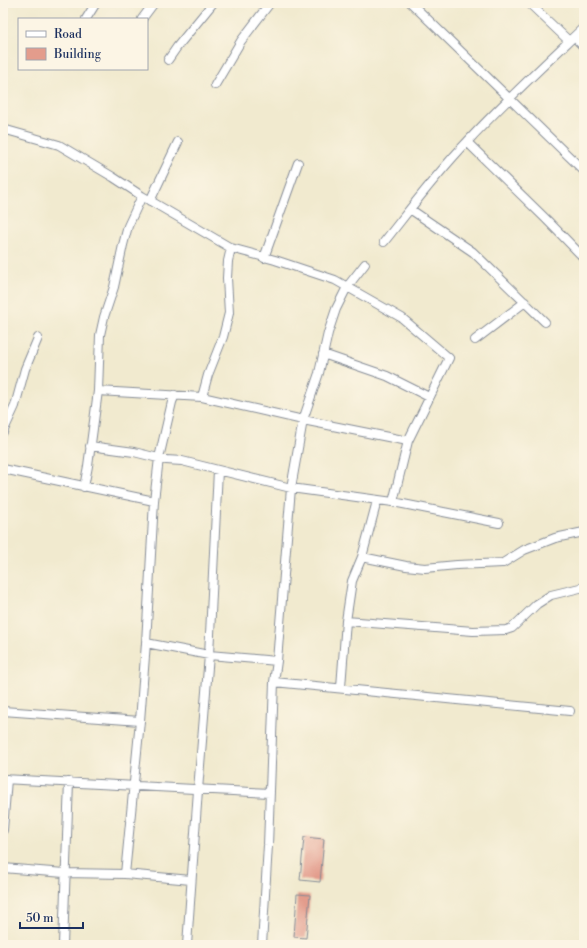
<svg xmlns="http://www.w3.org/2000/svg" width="587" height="948" viewBox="0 0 587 948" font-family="'Libre Bodoni',serif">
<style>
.building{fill:#e39c8c}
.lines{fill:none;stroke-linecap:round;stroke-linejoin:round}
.street-casing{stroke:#868c96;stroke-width:10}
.street{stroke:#fff;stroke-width:8}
</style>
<rect width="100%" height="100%" fill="#fcf5e5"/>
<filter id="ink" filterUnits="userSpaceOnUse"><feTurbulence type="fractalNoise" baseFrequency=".025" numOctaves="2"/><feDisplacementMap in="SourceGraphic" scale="8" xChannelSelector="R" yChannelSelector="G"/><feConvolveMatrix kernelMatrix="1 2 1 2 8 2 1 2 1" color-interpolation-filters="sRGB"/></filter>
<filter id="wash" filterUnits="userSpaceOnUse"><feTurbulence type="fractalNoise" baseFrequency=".012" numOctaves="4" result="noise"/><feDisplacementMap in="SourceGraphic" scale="16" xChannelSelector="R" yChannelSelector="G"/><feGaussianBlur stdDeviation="0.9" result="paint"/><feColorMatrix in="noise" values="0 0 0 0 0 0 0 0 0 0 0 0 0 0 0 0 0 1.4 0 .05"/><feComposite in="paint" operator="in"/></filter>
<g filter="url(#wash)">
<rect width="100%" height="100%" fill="#f1eacf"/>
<g id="blocks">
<path class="building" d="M304 837 324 839 320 882 300 880Z
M297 894 310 895 306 938 294 937Z"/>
</g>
</g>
<g filter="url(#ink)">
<use href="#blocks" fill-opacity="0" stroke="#868c96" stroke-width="1"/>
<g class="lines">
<defs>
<path id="street" d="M411 3 584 171
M529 3 569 41
M86 19 96 3
M142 19 154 3
M574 37 584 47
M168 60 177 47 213 3
M215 85 241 41 270 3
M3 129 59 145 113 177 142 196 231 248 275 260 335 280 402 318 449 358 408 441 393 502
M467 142 547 220 584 258
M150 201 178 142
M410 209 473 252 545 322
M384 242C411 208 437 173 467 142 504 102 544 65 584 27
M264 258 298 163
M475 340 525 302
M323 354 387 376 429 397
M98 391 202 397 303 420 408 441
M202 397 208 375 223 337 229 313 227 278 228 261 231 248
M3 432 15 406 25 369 38 338
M90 446 134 452 166 460 182 461 291 488 393 502 499 523
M3 469 154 501
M84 487 88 466 98 391 100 335 104 317 114 287 123 245 128 226 142 196
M362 557 406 566 425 568 457 565 503 563 524 550 555 538 584 532
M346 621 473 631 506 630 512 628 537 604 551 595 584 587
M146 643 209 655 277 661
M274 682 570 711
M341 687 346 621 352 581 362 557 377 501
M3 711 140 721
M3 779 270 793
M3 830 7 779
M3 868 64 873 125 874 191 880
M125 874 140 721 146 643 154 501 159 458 172 402 175 395
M3 945H9
M63 945 69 782
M187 945 198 790 209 655 218 470
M262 945 268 845 274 682 277 661 291 488 303 420 319 373 328 333 336 309 347 287 365 264"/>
</defs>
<use href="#street" class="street-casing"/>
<use href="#street" class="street"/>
</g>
</g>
<rect width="587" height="948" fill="none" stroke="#fcf5e5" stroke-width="16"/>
<rect x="18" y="18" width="130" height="52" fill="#fcf5e5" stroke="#a2a6af"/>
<rect x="26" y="31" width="20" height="6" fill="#ffffff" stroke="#a2a6af"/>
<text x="54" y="38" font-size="12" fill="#1b2f5e">Road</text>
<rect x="26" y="48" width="20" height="12" fill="#e39c8c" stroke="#a2a6af"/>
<text x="54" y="58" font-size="12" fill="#1b2f5e">Building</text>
<path d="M20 922v6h63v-6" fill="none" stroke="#1b2f5e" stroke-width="2"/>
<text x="26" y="922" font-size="12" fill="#1b2f5e" stroke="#fcf5e5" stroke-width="3" paint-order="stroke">50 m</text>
</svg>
